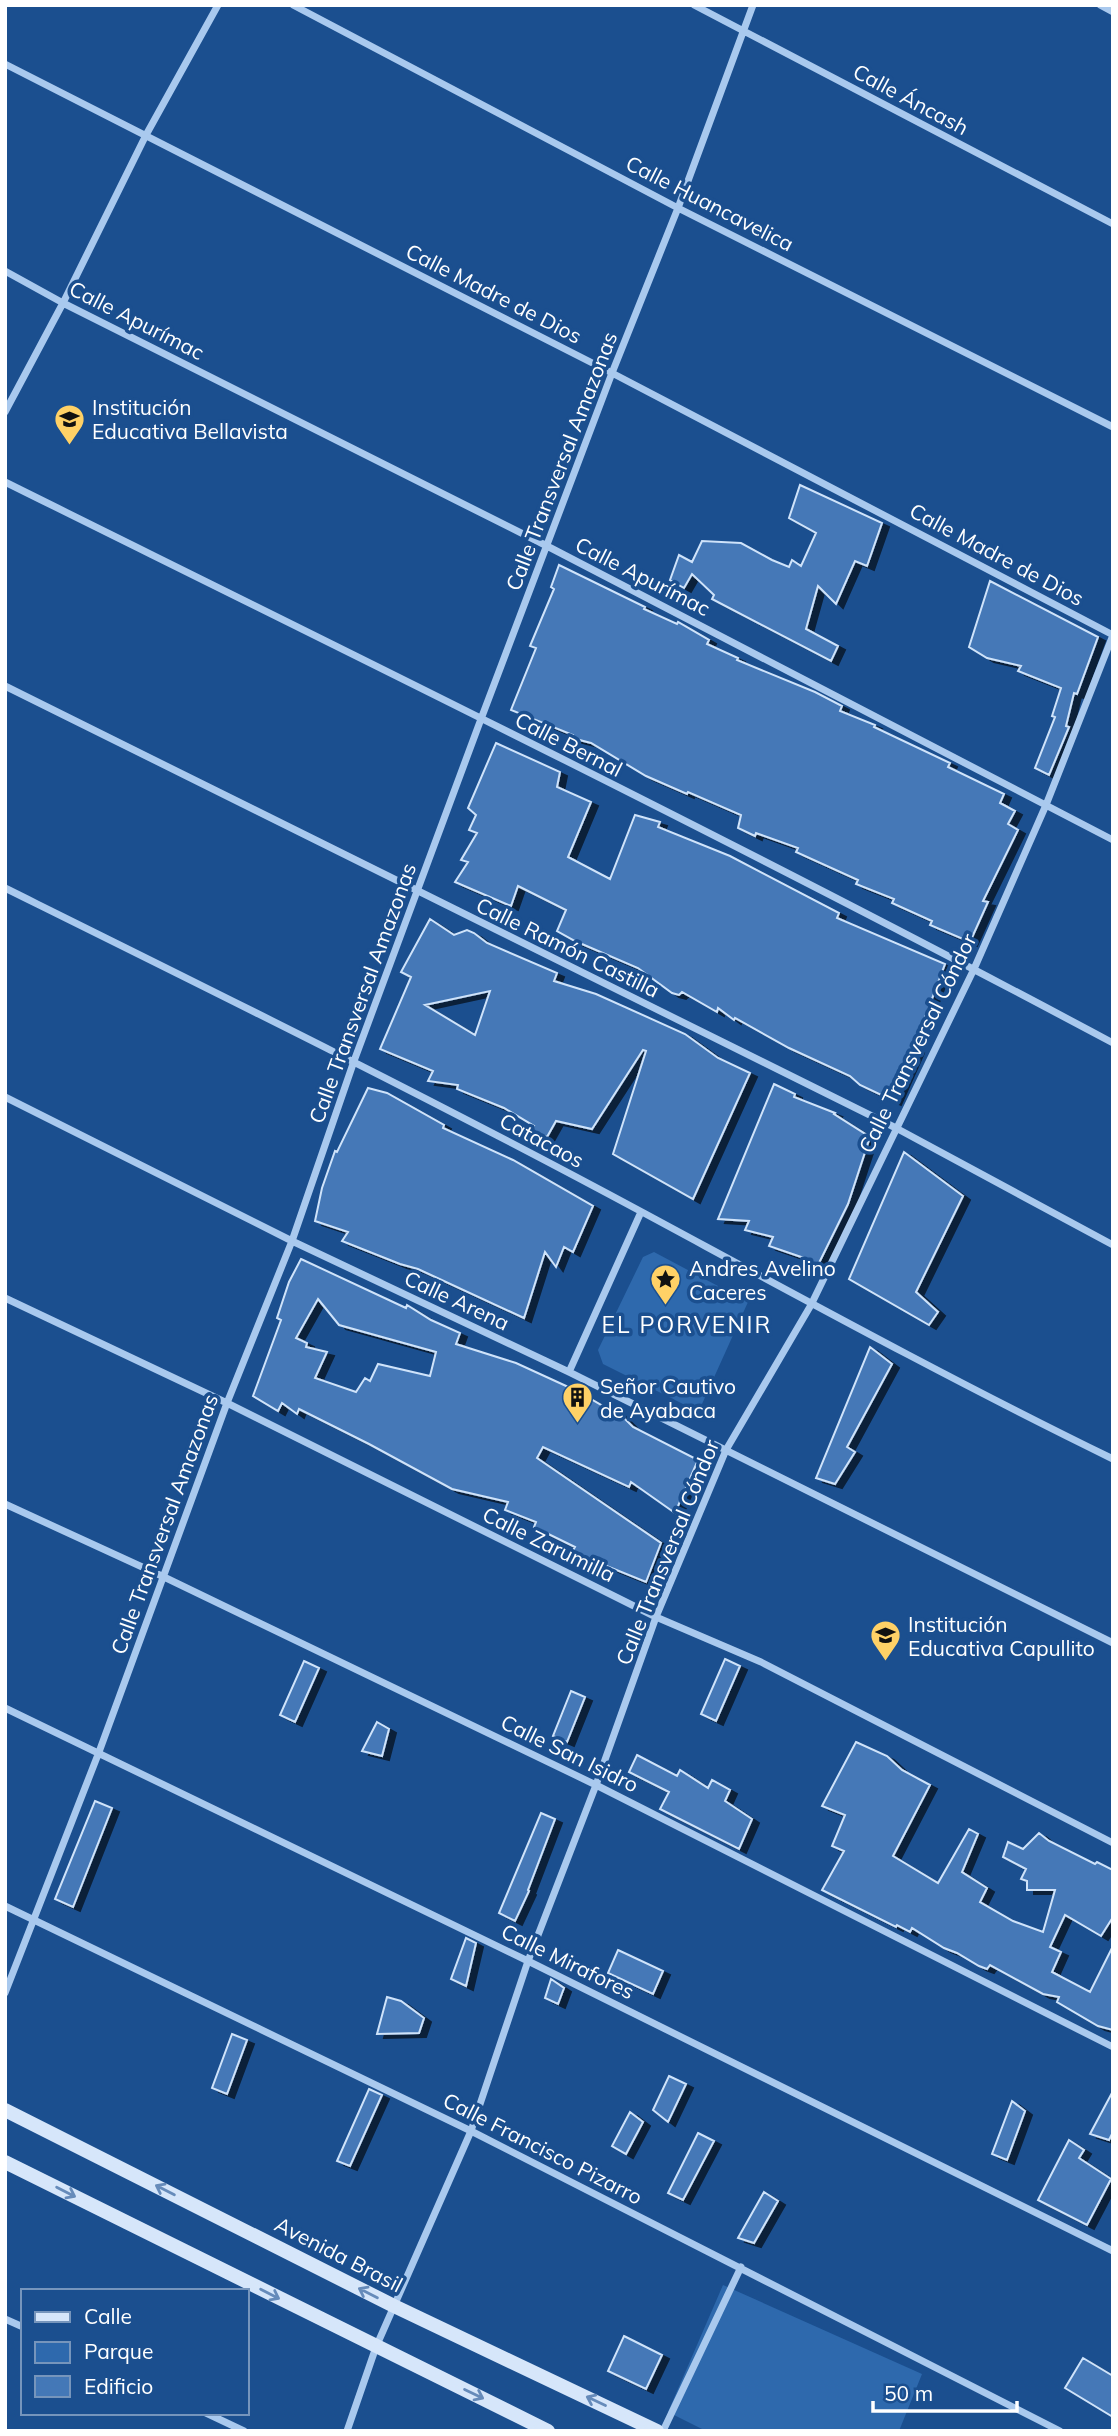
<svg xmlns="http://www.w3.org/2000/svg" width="1118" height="2436" viewBox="0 0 1118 2436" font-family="Mulish,sans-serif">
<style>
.green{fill:#2e69ad}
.building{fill:#4478b7;stroke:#cfe3fa;stroke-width:2;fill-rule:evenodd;filter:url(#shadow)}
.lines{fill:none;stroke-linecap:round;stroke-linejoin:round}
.street{stroke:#a9c9ee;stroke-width:7}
.secondary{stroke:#d6e6fa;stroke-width:14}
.oneway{stroke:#668bba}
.labels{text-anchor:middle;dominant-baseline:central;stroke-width:7;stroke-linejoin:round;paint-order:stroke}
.street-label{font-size:21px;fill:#fff;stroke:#1b4f8f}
.poi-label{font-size:21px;fill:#fff;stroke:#1b4f8f;text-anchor:start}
.neighbourhood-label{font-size:23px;letter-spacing:2px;fill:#fff;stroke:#1b4f8f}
</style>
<defs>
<filter id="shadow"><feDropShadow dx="7" dy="4" stdDeviation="0" flood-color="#0009"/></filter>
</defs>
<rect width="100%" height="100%" fill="#1b4f8f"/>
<path class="green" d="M654 1252 748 1302 702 1404 691 1408 603 1364 598 1350 643 1257Z
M723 2285 922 2374 899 2431H706L668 2412Z"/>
<path class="building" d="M800 485 882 523 867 566 855 561 836 604 818 586 806 629 838 646 831 661 712 599 714 595 692 574 684 588 670 580 679 555 692 562 702 541 741 543 772 560 789 567 792 560 801 566 816 533 789 518Z
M559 565 645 607 644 609 677 624 678 622 709 640 707 644 738 658 737 660 815 692 842 706 840 711 875 725 874 727 950 763 948 767 1004 794 1000 803 1015 811 1008 824 1018 830 983 901 988 902 970 942 930 925 932 921 892 903 894 899 856 884 858 880 796 852 798 848 756 833 755 836 738 828 741 815 688 792 687 794 646 776 591 743 572 738 573 735 511 710 536 648 530 646 554 589 551 587Z
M990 581 1098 637 1077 694 1074 693 1066 726 1069 727 1049 775 1035 768 1055 717 1052 716 1061 688 1018 671 1021 666 987 658 969 647Z
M496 743 560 772 557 787 591 802 568 857 610 879 635 815 660 822 658 827 730 856 839 913 837 918 945 964 914 1047 917 1049 894 1101 860 1085 850 1076 789 1048 735 1018 734 1020 718 1008 717 1012 682 992 679 995 672 993 638 968 575 941 557 931 566 910 518 886 511 906 455 882 468 862 461 860 477 833 469 830 476 815 468 808Z
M430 919 454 935 467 930 474 933 487 943 557 973 554 981 596 994 685 1034 718 1058 750 1073 693 1199 613 1154 646 1051 643 1050 592 1129 556 1121 547 1137 531 1132 534 1126 504 1108 457 1089 458 1085 428 1081 433 1071 380 1049 411 977 401 972ZM490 991 475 1035 425 1005Z
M774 1084 795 1094 794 1097 835 1113 834 1114 870 1137 848 1204 817 1267 804 1258 769 1246 773 1237 745 1230 749 1221 718 1219Z
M368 1088 387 1093 444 1125 443 1128 513 1160 593 1206 573 1252 564 1247 556 1267 545 1252 524 1318 418 1269 400 1264 342 1241 348 1232 315 1221 322 1188 335 1151 337 1152Z
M904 1152 963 1196 916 1292 938 1312 929 1325 849 1279Z
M301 1259 406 1308 407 1305 431 1320 460 1333 456 1344 516 1363 577 1391 615 1413 616 1410 633 1427 698 1460 675 1513 631 1482 629 1487 543 1447 537 1458 661 1543 646 1582 572 1552 575 1547 534 1527 536 1522 505 1510 508 1502 452 1489 369 1444 299 1409 297 1414 282 1403 278 1411 253 1396 281 1320 277 1318 289 1282ZM318 1299 339 1325 436 1352 430 1376 378 1364 370 1381 365 1378 356 1392 315 1378 327 1352 306 1347 307 1343 296 1338Z
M870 1347 892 1364 847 1447 855 1452 835 1484 816 1478Z
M725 1659 740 1666 716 1721 701 1714Z
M304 1661 319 1668 295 1722 280 1715Z
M571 1691 585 1697 567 1742 553 1736Z
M377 1722 389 1729 382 1756 362 1751Z
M856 1742 887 1756 902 1770 930 1785 893 1856 938 1883 969 1829 978 1834 962 1872 987 1888 980 1902 1013 1921 1043 1932 1055 1890H1027V1881L1021 1879 1026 1869 1003 1857 1008 1842 1023 1849 1039 1833 1049 1841 1095 1864 1097 1862 1113 1870V1917L1101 1936 1065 1915 1050 1947 1061 1952 1052 1972 1090 1992 1113 1946V2030L1098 2026 1057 2002 1059 1997 1043 1994 990 1965 987 1969 979 1966 957 1953 944 1948 912 1928 910 1932 897 1925 896 1927 822 1890 844 1851 832 1846 845 1815 822 1806Z
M637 1755 677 1776 680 1770 708 1788 712 1780 730 1790 725 1801 752 1819 739 1849 660 1809 669 1792 629 1772Z
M95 1801 112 1808 73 1907 55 1899Z
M541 1813 555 1819 528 1890 529 1891 515 1921 499 1913Z
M466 1938 476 1943 466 1986 451 1979Z
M618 1950 663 1971 653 1994 608 1973Z
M551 1979 564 1988 558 2004 545 1998Z
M387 1997 401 2001 424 2018 419 2033 377 2034Z
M232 2034 247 2040 227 2094 212 2088Z
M669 2076 686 2084 668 2122 653 2110Z
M369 2089 382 2095 350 2166 337 2161Z
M1113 2091V2132L1109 2140 1090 2134Z
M1012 2101 1025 2111 1007 2160 992 2154Z
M630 2112 643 2122 626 2154 612 2146Z
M698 2133 714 2141 683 2200 668 2193Z
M1069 2140 1084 2150 1079 2158 1111 2179 1087 2225 1038 2200Z
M764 2192 778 2201 754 2243 738 2238Z
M624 2336 662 2355 646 2389 608 2371Z
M1083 2358 1113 2376V2417L1065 2388Z"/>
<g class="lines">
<path class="street" d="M293 5 678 208 1113 427
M694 5 1113 224
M1100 5 1113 12
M5 64 612 373 1113 635
M5 271 63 303 547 546 1113 840
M5 412 63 303 146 135 218 5
M5 482C376 666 748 848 1113 1043
M5 686 896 1128 1113 1245
M5 888C219 994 432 1099 642 1212 798 1296 953 1381 1113 1459
M5 1097 292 1241 569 1372 1113 1643
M5 1298 227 1403 656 1617 761 1662 1113 1843
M569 1372 641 1212
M5 1504 164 1577 596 1785 1113 2047
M5 1708 528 1961 1113 2251
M5 1906 471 2131 1060 2431
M5 1993 99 1752 227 1403 292 1241 354 1061 481 719 612 373 678 208 753 5
M5 2319 23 2327
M206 2413 244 2431
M347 2431 376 2347 471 2131 528 1961 596 1785 656 1617 726 1450 811 1305 974 969 1046 805 1113 635
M663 2431 741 2267"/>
<path class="secondary" d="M5 2110 394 2306 657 2431
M5 2162 548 2431"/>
</g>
<defs><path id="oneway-shaft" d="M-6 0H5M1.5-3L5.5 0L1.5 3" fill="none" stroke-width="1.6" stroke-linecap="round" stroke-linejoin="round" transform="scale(1.75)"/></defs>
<g class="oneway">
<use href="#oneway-shaft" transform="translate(165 2190) rotate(-153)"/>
<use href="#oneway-shaft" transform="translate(66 2192) rotate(27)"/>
<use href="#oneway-shaft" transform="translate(368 2293) rotate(-153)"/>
<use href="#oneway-shaft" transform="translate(270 2294) rotate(27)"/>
<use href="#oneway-shaft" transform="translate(474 2394) rotate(26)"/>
<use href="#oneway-shaft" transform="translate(596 2401) rotate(-155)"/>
</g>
<defs>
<symbol id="school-pin" viewBox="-11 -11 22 30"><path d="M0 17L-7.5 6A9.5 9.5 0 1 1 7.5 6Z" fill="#ffd166" stroke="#1b4f8f"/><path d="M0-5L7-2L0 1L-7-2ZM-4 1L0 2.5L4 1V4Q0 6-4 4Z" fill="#111"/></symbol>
<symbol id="sight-pin" viewBox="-11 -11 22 30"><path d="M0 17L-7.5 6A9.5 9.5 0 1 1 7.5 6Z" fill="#ffd166" stroke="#1b4f8f"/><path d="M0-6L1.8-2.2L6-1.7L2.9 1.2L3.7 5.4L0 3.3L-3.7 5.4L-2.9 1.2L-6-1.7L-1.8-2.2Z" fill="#111"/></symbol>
<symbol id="building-pin" viewBox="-11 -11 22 30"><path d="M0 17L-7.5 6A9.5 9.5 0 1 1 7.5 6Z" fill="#ffd166" stroke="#1b4f8f"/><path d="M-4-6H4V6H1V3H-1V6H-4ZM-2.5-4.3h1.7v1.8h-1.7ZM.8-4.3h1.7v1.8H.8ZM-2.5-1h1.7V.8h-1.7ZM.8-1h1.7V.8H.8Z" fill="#111"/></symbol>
</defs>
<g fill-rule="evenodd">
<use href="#school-pin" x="52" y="402" width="35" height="47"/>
<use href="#sight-pin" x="648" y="1262" width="35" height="47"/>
<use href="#building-pin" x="560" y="1380" width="35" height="47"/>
<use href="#school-pin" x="868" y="1618" width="35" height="47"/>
</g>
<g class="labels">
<g class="street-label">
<text transform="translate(911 99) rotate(28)">Calle Áncash</text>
<text transform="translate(710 203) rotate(27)">Calle Huancavelica</text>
<text transform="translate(494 293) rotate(27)">Calle Madre de Dios</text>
<text transform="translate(137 320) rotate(27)">Calle Apurímac</text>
<text transform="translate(561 461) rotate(-69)">Calle Transversal Amazonas</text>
<text transform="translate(997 554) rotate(28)">Calle Madre de Dios</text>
<text transform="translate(643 576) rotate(27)">Calle Apurímac</text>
<text transform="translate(569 744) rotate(27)">Calle Bernal</text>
<text transform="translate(568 947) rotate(26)">Calle Ramón Castilla</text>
<text transform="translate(362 993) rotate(-70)">Calle Transversal Amazonas</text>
<text transform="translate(917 1043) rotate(-64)">Calle Transversal Cóndor</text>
<text transform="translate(542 1140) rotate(28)">Catacaos</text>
<text transform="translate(457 1300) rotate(25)">Calle Arena</text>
<text transform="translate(164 1524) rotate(-70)">Calle Transversal Amazonas</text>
<text transform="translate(549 1544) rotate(26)">Calle Zarumilla</text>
<text transform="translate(667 1552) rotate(-68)">Calle Transversal Cóndor</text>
<text transform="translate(570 1753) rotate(26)">Calle San Isidro</text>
<text transform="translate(568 1961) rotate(26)">Calle Mirafores</text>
<text transform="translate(543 2148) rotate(27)">Calle Francisco Pizarro</text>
<text transform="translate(339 2254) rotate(27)">Avenida Brasil</text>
</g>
<g class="poi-label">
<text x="92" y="407">Institución<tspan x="92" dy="24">Educativa Bellavista</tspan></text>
<text x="689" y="1268">Andres Avelino<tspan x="689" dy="24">Caceres</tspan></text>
<text x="600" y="1386">Señor Cautivo<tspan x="600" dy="24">de Ayabaca</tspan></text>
<text x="908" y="1624">Institución<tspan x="908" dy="24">Educativa Capullito</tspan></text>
</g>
<g class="neighbourhood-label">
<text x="687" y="1324">EL PORVENIR</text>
</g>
</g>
<rect width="1118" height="2436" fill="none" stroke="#ffffff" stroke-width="14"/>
<rect x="21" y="2289" width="228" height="126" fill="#1b4f8f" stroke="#7695bc" stroke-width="2"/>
<rect x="35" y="2312" width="35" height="10" fill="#d6e6fa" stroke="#7695bc" stroke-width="2"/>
<text x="84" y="2324" font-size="21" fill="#ffffff">Calle</text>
<rect x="35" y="2342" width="35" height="21" fill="#2e69ad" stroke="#7695bc" stroke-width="2"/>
<text x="84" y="2359" font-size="21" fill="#ffffff">Parque</text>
<rect x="35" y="2376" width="35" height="21" fill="#4478b7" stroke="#7695bc" stroke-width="2"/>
<text x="84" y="2394" font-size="21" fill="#ffffff">Edificio</text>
<path d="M873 2401v10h144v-10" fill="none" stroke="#ffffff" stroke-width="3.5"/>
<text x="884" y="2401" font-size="21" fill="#ffffff" stroke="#1b4f8f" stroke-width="5" paint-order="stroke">50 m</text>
</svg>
